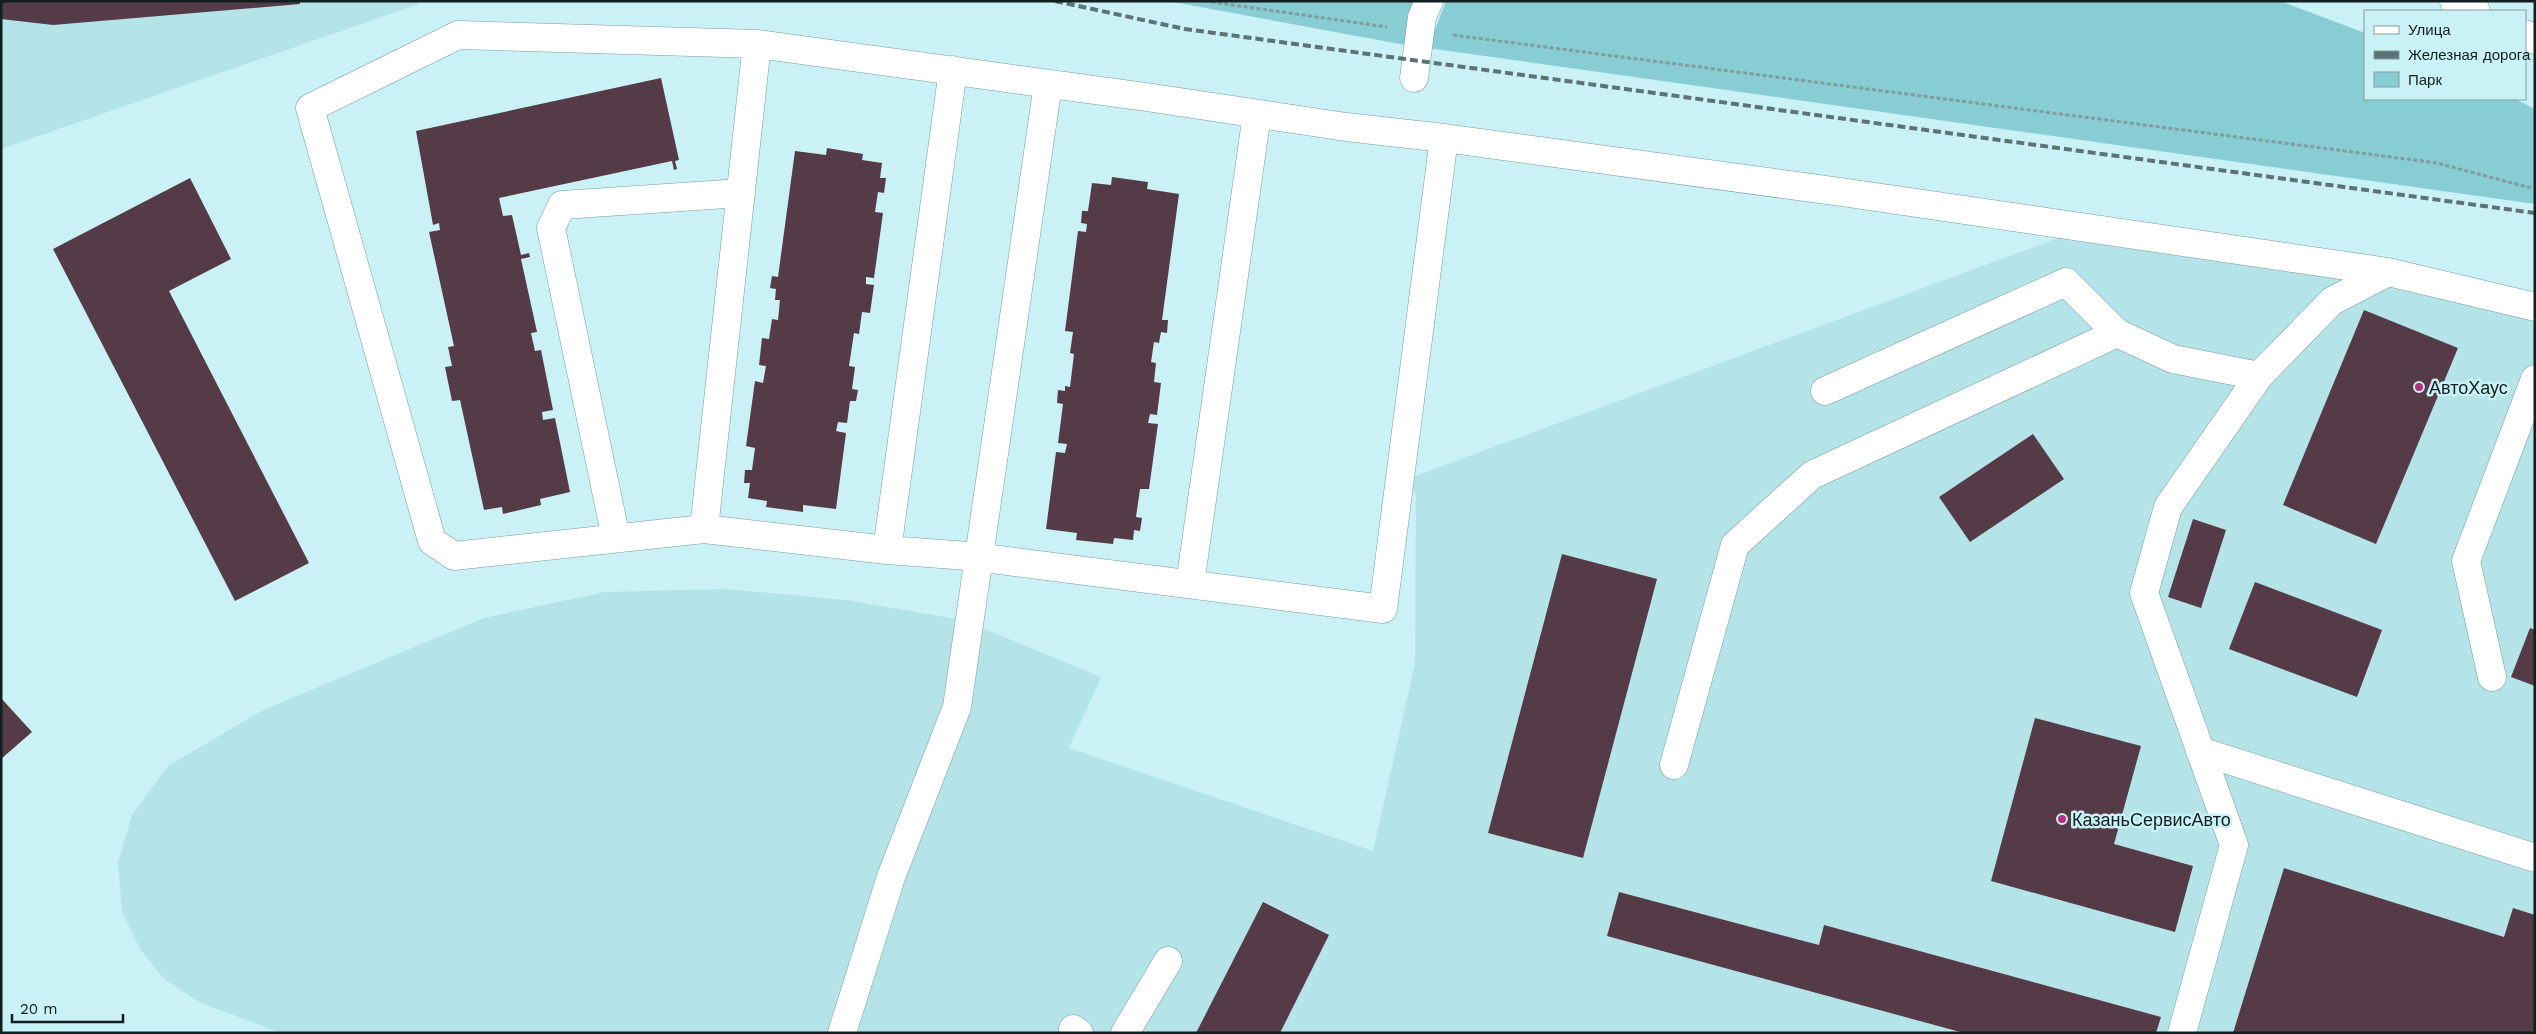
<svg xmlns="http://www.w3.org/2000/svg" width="2536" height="1034" viewBox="0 0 2536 1034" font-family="'Work Sans',sans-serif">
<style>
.built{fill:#b4e3e8}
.green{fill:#88ccd4}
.building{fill:#553b47}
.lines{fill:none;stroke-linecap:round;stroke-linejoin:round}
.minor-casing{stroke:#799ca0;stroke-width:29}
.major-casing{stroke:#799ca0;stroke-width:29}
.path{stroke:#7f9c9f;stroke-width:3;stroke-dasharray:4 2.5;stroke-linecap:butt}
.minor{stroke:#fff;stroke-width:28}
.major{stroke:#fff;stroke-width:28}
.rail{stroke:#5b7376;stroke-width:4;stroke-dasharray:8 4;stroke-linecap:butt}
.poi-dot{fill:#b3317b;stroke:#caf1f5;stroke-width:2}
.labels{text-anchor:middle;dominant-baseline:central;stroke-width:5;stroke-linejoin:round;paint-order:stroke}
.poi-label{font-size:18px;fill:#111f21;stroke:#caf1f5;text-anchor:start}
</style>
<rect width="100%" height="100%" fill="#caf1f5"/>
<path class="built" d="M1 1H419V4L1 149Z
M2069 234 2314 268 2535 315V1033H281L199 1002 164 979 140 949 122 912 118 863 132 815 168 766 263 710 484 618 605 592 726 589 846 600 963 620 1101 677 1069 748 1373 851 1415 664 1416 495 1407 479Z"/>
<path class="green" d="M1168 1H1420L1411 46Z
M1446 1H2280L2365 33V99H2515L2535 109V204L1428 48Z"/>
<path class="building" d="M1 1H300V4L53 25 1 19Z
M661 78 679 160 675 161 677 169 674 170 672 161 499 198 503 216 512 215 521 255 529 253 530 257 521 259 537 332 531 333 535 351 541 350 553 410 542 412 543 420 555 418 570 492 540 499 541 505 503 514 502 507 484 510 460 400 452 401 445 367 452 366 448 347 454 346 429 232 440 230 439 223 433 225 416 131Z
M827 148 863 154 862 160 882 163 880 178H886L884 193 878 192 875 212 883 213 874 278 866 277V284L874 285 870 313 862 312 859 334 854 333 849 366 855 367 852 389 858 390 856 401H850L847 423 838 422 836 431 846 433 836 509 803 505V512L766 507 767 501 748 498 750 483H744L745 470H752L755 448 746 446 755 381 763 383 766 366 759 365 762 338 769 339 772 319 778 320 780 300H775L776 289 770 288 772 276 778 277 795 151 826 155Z
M1112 177 1148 182 1147 189 1179 194 1162 320H1168L1167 333 1161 332 1159 343 1154 342 1151 362 1156 363 1154 382 1161 383 1157 415 1150 414 1148 423 1158 424 1149 489H1140L1136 517 1142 518 1140 531 1134 530 1133 540 1114 538 1113 544 1076 540 1077 533 1046 529 1056 452 1065 453 1067 444 1058 443 1063 404 1057 403 1058 390 1065 391V386L1070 387 1074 354 1070 353 1073 332 1065 331 1078 231 1086 232 1087 224 1081 223 1082 211H1088L1092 183 1111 185Z
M190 178 231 259 169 291 309 563 235 601 53 249Z
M2364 310 2458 348 2376 544 2283 505Z
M2033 434 2064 479 1970 542 1939 497Z
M2193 519 2226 530 2201 608 2168 597Z
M1562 554 1657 579 1583 858 1488 833Z
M2255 582 2382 630 2357 697 2229 649Z
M2530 628 2535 630V686L2511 677Z
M1 698 32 732 1 759Z
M2035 718 2141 746 2114 844 2193 866 2175 932 1991 881Z
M2284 868 2504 937 2513 908 2535 915V1033H2233Z
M1619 892 1819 945 1824 925 2161 1017 2156 1033H1964L1607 936Z
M1263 902 1329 935 1280 1033H1196Z"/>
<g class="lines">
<defs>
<path id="minor" d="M757 44 704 529 887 550 968 556 1383 609 1444 138
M1414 78 1422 17 1429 1
M1825 391 2066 282 2117 333
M704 529 454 556 432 541 310 108 458 35 757 44 1146 97 1346 127 1444 138 1848 193 2388 272
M616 538 551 228 562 205 741 193
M887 550 953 70
M1190 584 1257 114
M2492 677 2466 561 2535 379
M2200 751 2535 858
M1674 765 1735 545 1812 475 2117 333 2173 359 2259 376
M1073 1029 1079 1033
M842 1033 891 877 957 707 1048 84
M1125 1033 1168 961
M2182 1033 2234 845 2144 593 2168 507 2259 376 2332 301 2388 272 2535 307"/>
<path id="major" d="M2454 1 2476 11
M2525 34 2535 40"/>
</defs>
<use href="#minor" class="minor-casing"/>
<use href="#major" class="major-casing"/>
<path class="path" d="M1205 1 1387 27
M1453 35 2437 163 2535 189"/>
<use href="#minor" class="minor"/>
<use href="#major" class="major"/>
<path class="rail" d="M1055 1 1185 29 2535 213"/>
</g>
<g class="poi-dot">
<circle cx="2419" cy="387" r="5"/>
<circle cx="2062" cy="819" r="5"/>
</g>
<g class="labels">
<g class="poi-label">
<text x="2429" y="387">АвтоХаус</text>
<text x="2072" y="819">КазаньСервисАвто</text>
</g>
</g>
<rect width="2536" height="1034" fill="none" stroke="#111f21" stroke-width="5"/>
<rect x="2364" y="10" width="162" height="90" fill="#caf1f5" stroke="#809da0"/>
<rect x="2374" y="26" width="25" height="8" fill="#ffffff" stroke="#809da0"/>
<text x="2408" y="35" font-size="15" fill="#111f21">Улица</text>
<rect x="2374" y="51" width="25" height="8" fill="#5b7376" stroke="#809da0"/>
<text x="2408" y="60" font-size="15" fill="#111f21">Железная дорога</text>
<rect x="2374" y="72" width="25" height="15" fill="#88ccd4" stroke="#809da0"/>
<text x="2408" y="85" font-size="15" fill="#111f21">Парк</text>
<path d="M12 1014v8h111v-8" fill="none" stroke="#111f21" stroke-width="2.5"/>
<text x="20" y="1014" font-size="15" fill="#111f21" stroke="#caf1f5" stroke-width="4" paint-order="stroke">20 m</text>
</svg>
